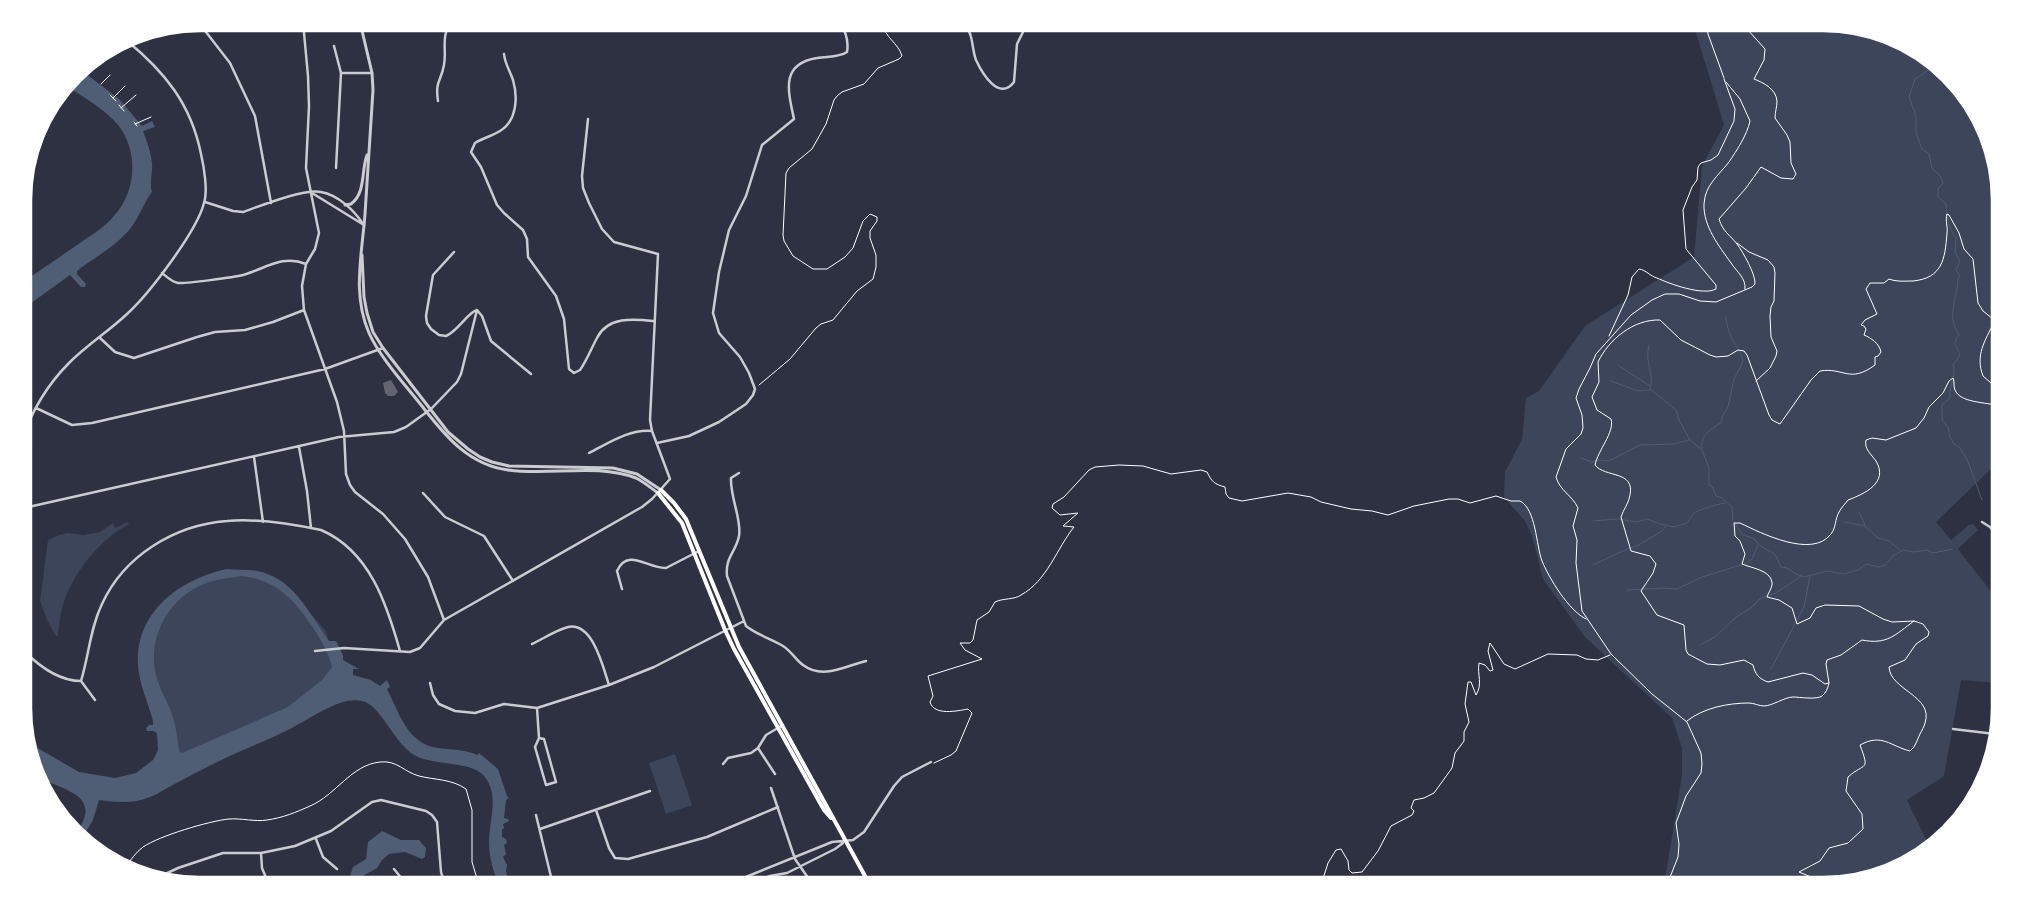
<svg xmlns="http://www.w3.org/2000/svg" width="2023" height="908" viewBox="0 0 2023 908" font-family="'PT Sans',sans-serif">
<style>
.green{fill:#3c4559}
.water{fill:#4f5d75;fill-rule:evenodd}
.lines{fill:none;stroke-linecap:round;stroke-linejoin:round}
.stream{stroke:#4f5d75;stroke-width:1}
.building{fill:#626471}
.path{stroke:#fff;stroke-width:1}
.minor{stroke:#caccd0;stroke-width:2.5}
.tertiary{stroke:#caccd0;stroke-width:3}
.secondary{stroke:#fff;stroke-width:4}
.rim{fill:none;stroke:#fff;stroke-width:2.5}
</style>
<rect width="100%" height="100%" fill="#2d3142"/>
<path class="green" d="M1693 23H1823L1891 36 1964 92 1999 177 2000 480 1990 470 1936 522 1951 540 1969 525 1973 524 1978 530 1958 549 2000 603V683L1961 680 1944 776 1907 800 1930 847 1922 855 1834 885H1664L1682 775V748L1672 718 1585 637 1543 579 1532 536 1525 521 1504 497 1505 472 1522 439 1526 398 1539 391 1585 326 1694 257 1702 166 1724 125Z
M128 522 129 524C99 540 73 573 63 605 60 615 59 626 58 636H56L47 620 40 601 48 540 59 535 68 533 83 535 100 532 113 523 115 528Z
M253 571 295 596 325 630 344 681 250 742 168 760 138 667 152 616 201 579Z
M675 754 692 805 666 814 649 763Z"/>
<path class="water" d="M81 70 119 99 142 126 152 121 155 127 143 131C147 142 151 152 152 163 153 173 149 182 152 192 143 204 139 218 130 229 115 247 95 257 77 271V274L86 284 85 287H81L70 275 23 309V282C42 269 61 256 80 243 91 235 104 228 113 217 136 193 139 153 119 126 106 110 85 98 68 87Z
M227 569C238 570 251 569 262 572 296 582 310 615 329 641H336L343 655V660L359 669H353V675L371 680 380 686 387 680 390 687 387 689C399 712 407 744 438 748 451 750 465 749 477 755L479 753 498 769 507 796 509 798 506 800 504 818 508 819 509 821 503 824 504 828 502 830V837L506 839 507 843 504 845 506 854 503 857 507 865 506 871 509 885H499C493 871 489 857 489 842 489 820 500 795 484 776 473 761 433 766 414 755 394 743 380 704 362 701 340 696 310 719 290 729 264 742 236 752 211 765 197 772 184 779 171 786 163 790 155 796 147 798 131 804 115 802 99 800L93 820 84 835 78 830C100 798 69 791 44 780L29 743 79 772 115 778 136 773 153 760 158 750 157 733 153 731H147L146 728 149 725H153V721C148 702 139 684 138 665 135 612 180 579 227 569ZM242 576C274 580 292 597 309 622 319 636 328 651 332 667L322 680 288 707 182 753 179 751C177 737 176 723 170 709 165 697 157 684 155 670 149 635 170 597 204 584 216 579 229 578 242 576Z
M382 831 401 840H419L426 848 425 857 422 859 405 852 389 854 382 860 377 868 361 877 360 882 361 885H347L353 867 366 859 368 842Z"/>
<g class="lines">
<path class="stream" d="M1932 68 1915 79 1909 97 1916 116V133L1922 149 1929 154 1932 168 1941 177 1943 183 1938 189V197L1946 204C1946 214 1949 230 1956 238L1955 251 1960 262 1956 270 1960 276 1958 279C1957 301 1946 314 1959 335 1950 345 1959 347 1960 355L1953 365C1957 379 1948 385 1950 398L1942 405V415L1943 421 1948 427 1950 437 1954 444 1959 447 1967 459 1982 500
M1649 345C1644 364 1655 373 1650 389L1676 410 1679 420 1690 440 1702 450 1709 468V484L1713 488 1716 496 1722 498 1732 507 1733 521 1743 535 1753 538 1762 547 1773 553 1776 556 1781 567 1787 568 1796 574 1804 577 1827 571 1844 574 1858 570 1866 564 1879 567 1885 565 1893 556 1903 550 1914 552 1927 550 1933 553 1953 549
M1619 366 1650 386
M1611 381 1638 391 1650 390
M1702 449C1699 435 1712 429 1722 422V417L1728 407 1734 379 1743 362C1741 350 1736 347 1731 337 1728 330 1727 324 1726 317
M1581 458 1592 462 1599 460 1609 461 1640 445 1674 444 1689 440
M1859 512 1865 525
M1593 521 1618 519 1637 522 1647 519 1660 524 1674 527 1687 523C1689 520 1692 515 1694 513 1698 510 1721 503 1725 503
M1844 522 1865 526 1878 538 1889 541 1900 550
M1593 565 1627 549 1637 546 1662 531 1666 526
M1627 590 1663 588 1677 589 1702 577 1747 563 1752 559 1758 545
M1700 645 1715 637 1736 617 1751 608 1761 598 1776 593 1801 576
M1771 669 1804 607 1810 576"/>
</g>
<path class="building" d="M391 380 398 392 394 396H388L385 393 383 383Z"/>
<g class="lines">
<path class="path" d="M1706 22 1708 34 1724 78
M1726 82 1740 99 1750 121C1747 135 1737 150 1729 162 1718 176 1705 185 1704 204 1703 226 1719 246 1731 263 1737 272 1746 278 1745 289
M101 84 110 75
M110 95 116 101
M113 98 125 86
M119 105 124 111
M121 108 136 95
M134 122 137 126
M135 124 151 117
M1737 243 1749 252 1768 260 1774 267 1775 273 1774 301 1771 307 1770 316 1771 337 1777 351 1776 356 1770 368 1756 381
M1609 336 1628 295 1632 277 1639 269C1646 270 1650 276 1657 278 1670 284 1703 296 1716 289V285L1686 249 1683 210 1692 187 1697 180 1698 167 1701 163 1711 160 1718 155 1734 121 1735 109 1724 79
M759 385 790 359 816 328 821 324 833 320 857 291 873 279 876 267V255L870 238V231L877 221V217L870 214 863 221 853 248 845 257 827 269H813L793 256 784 241 783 235 786 173 789 168 812 149 826 124 834 100 837 96 842 92 864 84 878 68 899 59 902 56C898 42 885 39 882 22
M1914 621C1895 635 1887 645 1862 640L1841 655 1827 660 1826 664 1829 683 1825 684 1812 675 1803 673 1768 682C1759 679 1755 674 1753 665L1744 660 1720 665 1707 664 1688 654 1686 650 1684 625 1657 615 1641 591 1653 573 1656 564 1650 556 1631 551 1621 517C1623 510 1629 503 1630 495 1635 470 1605 478 1595 465 1598 450 1615 432 1611 419L1597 410 1592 397 1599 382 1598 362C1609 339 1634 319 1660 320L1681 340 1710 355 1716 357 1728 356 1738 350 1744 351 1747 355 1769 415 1772 420 1780 424 1811 380 1820 371C1844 367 1849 384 1875 365V357L1878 356 1881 352C1879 343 1871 338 1864 335L1866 329 1864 326 1861 325 1865 320 1877 314 1866 289 1870 283H1884L1889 279C1897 282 1905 281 1913 281 1942 278 1945 260 1947 233 1948 227 1945 221 1947 214L1949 215 1959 233 1964 249 1973 259 1978 303 1983 311 1993 319 1994 322C1985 341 1975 355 1983 376L2000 391
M1687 721C1703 708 1728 703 1749 703 1754 703 1759 706 1764 706 1772 706 1785 697 1793 697 1799 697 1817 700 1822 696 1826 693 1828 688 1829 683
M934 763 951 755 956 751 972 713 968 709C957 711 934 716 930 702L933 696 928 676 982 659 965 650 960 643H970L973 640 977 620 989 612 995 602C1003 598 1014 600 1021 595 1047 581 1057 548 1074 527L1063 526 1078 513 1060 515 1052 508 1053 504 1064 497 1089 470 1095 467 1119 465 1143 466 1171 474 1201 470 1207 472C1212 482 1214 484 1225 487L1226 494 1229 498 1242 501 1288 493 1311 497 1321 502 1351 509 1372 511 1388 515 1414 506 1449 499H1458L1470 503 1496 496 1511 501H1520C1536 509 1536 545 1542 561 1549 578 1569 611 1586 619
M125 867C131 860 136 852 143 847 159 836 209 821 229 819 242 818 255 822 267 820 282 818 297 812 310 806 336 795 351 765 380 762 397 760 404 772 419 776 435 780 452 779 466 789L472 810V862L479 885
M1816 879 1831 880 1839 883
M1300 885H1302
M1321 885 1328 863 1336 850 1341 849 1348 861 1349 870 1352 873 1362 872 1378 851 1391 826 1412 815 1414 811 1411 808 1414 800 1424 798 1434 793 1452 768 1455 753 1464 741V732L1469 722 1465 704 1468 682H1471L1476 695C1483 684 1477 675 1479 663L1485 665 1490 671 1493 670 1488 651 1490 643 1504 664 1515 669 1548 654 1577 655 1586 659 1598 660 1610 655
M1667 885 1678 857 1679 844 1676 823 1686 796 1701 773 1702 764 1701 753 1687 722 1652 694 1611 654 1582 611 1576 563 1577 540 1573 526 1578 508C1572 495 1560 491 1556 477L1566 449 1581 434 1583 428 1582 415 1576 398 1579 389 1590 368 1596 354 1631 315 1652 300 1665 294H1679L1700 301 1716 302 1752 287 1755 284C1756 275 1743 252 1737 244 1730 235 1723 232 1719 219L1746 188 1761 167 1781 178 1793 179 1796 174 1791 163 1790 142 1787 135 1775 118C1775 112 1777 107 1777 101 1776 89 1764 83 1754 79L1764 60 1765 49 1747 29V22
M1812 885H1818
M1820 885 1816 879 1799 872 1820 861 1829 848 1848 843 1863 829 1862 814 1846 791 1848 777C1865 762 1870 772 1860 745 1882 733 1890 746 1910 751 1916 746 1917 740 1920 734 1922 730 1924 727 1925 723 1934 696 1890 690 1889 667L1905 660 1916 644 1928 636 1929 632 1923 624 1914 621 1892 622 1883 619 1859 606 1825 605 1816 608 1810 618 1797 624 1792 608 1779 600 1767 597C1768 593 1773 587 1772 582 1770 570 1751 568 1742 564L1745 554 1740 541 1735 536 1734 523H1740C1761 533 1812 559 1831 534 1836 528 1835 519 1839 512 1841 508 1845 504 1848 500 1864 494 1889 483 1876 461 1871 454 1864 449 1866 440L1872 438 1886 440 1916 428 1924 418 1929 407 1943 393 1949 381 1953 378C1955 382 1953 386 1955 390 1960 403 1986 402 2000 406"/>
<path class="minor" d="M276 22 285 26 303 24
M303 22 308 76 309 106 306 168 319 233 315 249 306 264 302 286 304 310 337 402 344 431 346 474 350 485 355 492 383 514 405 539 428 577 444 620
M964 22C967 27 970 32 971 37 973 44 973 52 976 60 982 73 999 102 1014 82L1017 44 1028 22
M199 23 230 63 255 116 271 203
M334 46 341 73 336 168
M504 54C505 64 510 71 513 80 518 97 517 121 500 131 492 136 483 138 475 143L471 152 481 167 497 205 504 213 523 230 527 239 528 257 556 296 564 319 569 369 574 373 580 370C587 360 591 349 597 338 608 316 634 319 654 321
M342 73H372
M438 101C435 80 441 82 444 65 447 50 440 35 452 22
M312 193 364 225
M205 202 233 211 243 212C260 206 305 188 321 192 338 195 354 210 363 224
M454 252 433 275 426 316 427 323 431 329 439 335 446 336C459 330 468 312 477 310
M162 273C167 277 172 282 178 283 185 284 235 277 243 275 265 269 282 254 306 264
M477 310 482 316 491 341 531 374
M100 338 115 352 134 358 197 337 215 332 245 330 273 322 304 310
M36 408 72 425 92 423 325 369 383 348
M23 440C30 412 49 383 69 363 87 345 109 331 127 314 149 294 197 231 204 203 208 191 204 167 201 154 191 104 165 72 126 40
M657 443 689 436 719 422 746 404 753 395 755 389 749 373 740 357 719 333 713 313 719 272 729 230 746 196 762 145 794 119C788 91 780 64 817 58 827 56 838 58 847 52 849 41 846 32 840 22
M299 447 307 491 311 528
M589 453C609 443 629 429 652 431
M254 457 263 522
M739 473 731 478C730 497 742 520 739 536 736 552 725 557 727 576L746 626C757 635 772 639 783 646 791 651 796 660 803 665 823 680 845 666 866 661
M423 493 445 517 484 536 513 581
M24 508 339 437 394 432 406 427 431 409 457 382 461 374 477 310
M1982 522 1990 527 2000 539
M622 589 617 571C628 547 648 569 666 568L699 551
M532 644C543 639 556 630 568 627 593 622 603 667 609 685
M24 651C39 666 58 681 81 681L95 700
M315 651 344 648 410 652 420 648 444 620 642 507 652 499 670 479 652 431 650 420 658 254 614 242 602 229 589 203 583 188 582 176 588 119
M81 681C89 655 90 629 102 604 124 556 174 525 227 521 257 518 292 524 321 530 370 551 387 605 400 651
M430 683 433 695 439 704 455 711 475 713 504 704 537 708 609 685 654 667 744 621
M537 708 539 738 535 747 546 785 556 782 544 739 539 738
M1953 729 1995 734
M758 748 775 774
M723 764 728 758 751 753 758 748 766 735 783 725
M771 788 795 859 813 885
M596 810 609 848 615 858 628 859 707 837 778 807
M536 815 553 885
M1962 818C1958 805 1967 796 1978 791
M540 829 650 791
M316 839 323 857 337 869
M261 853 262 868 269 885
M394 869 407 885
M159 877 178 868 223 853H261L295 846 331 831 372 802 381 800 426 811 432 815 437 822 441 872 445 885
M726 885 832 842 853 840 864 832 894 786 902 777 931 762
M747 885 770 876 787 873 835 849 843 843"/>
<path class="tertiary" d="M360 22 372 73 373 90C370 131 368 173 365 214 362 255 352 294 369 333 380 358 408 388 425 410 447 438 470 465 508 470 550 476 596 463 636 478 644 482 651 488 658 493
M345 205 351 204C366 193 361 171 367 155
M362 255 364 297 367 313 373 332 383 348 448 432 468 449 480 457 492 462 509 466 613 468 637 474 661 490"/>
<path class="secondary" d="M661 490 674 503 686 519 739 647 870 885
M658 493 682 523 725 630 734 649 824 810 831 818"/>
</g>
<path d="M0 0H2023V908H0ZM200 31H1823A169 169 0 0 1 1992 200V708A169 169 0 0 1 1823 877H200A169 169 0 0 1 31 708V200A169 169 0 0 1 200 31Z" fill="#fff" fill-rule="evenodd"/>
<path class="rim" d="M200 31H1823A169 169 0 0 1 1992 200V708A169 169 0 0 1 1823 877H200A169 169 0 0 1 31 708V200A169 169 0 0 1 200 31Z"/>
</svg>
